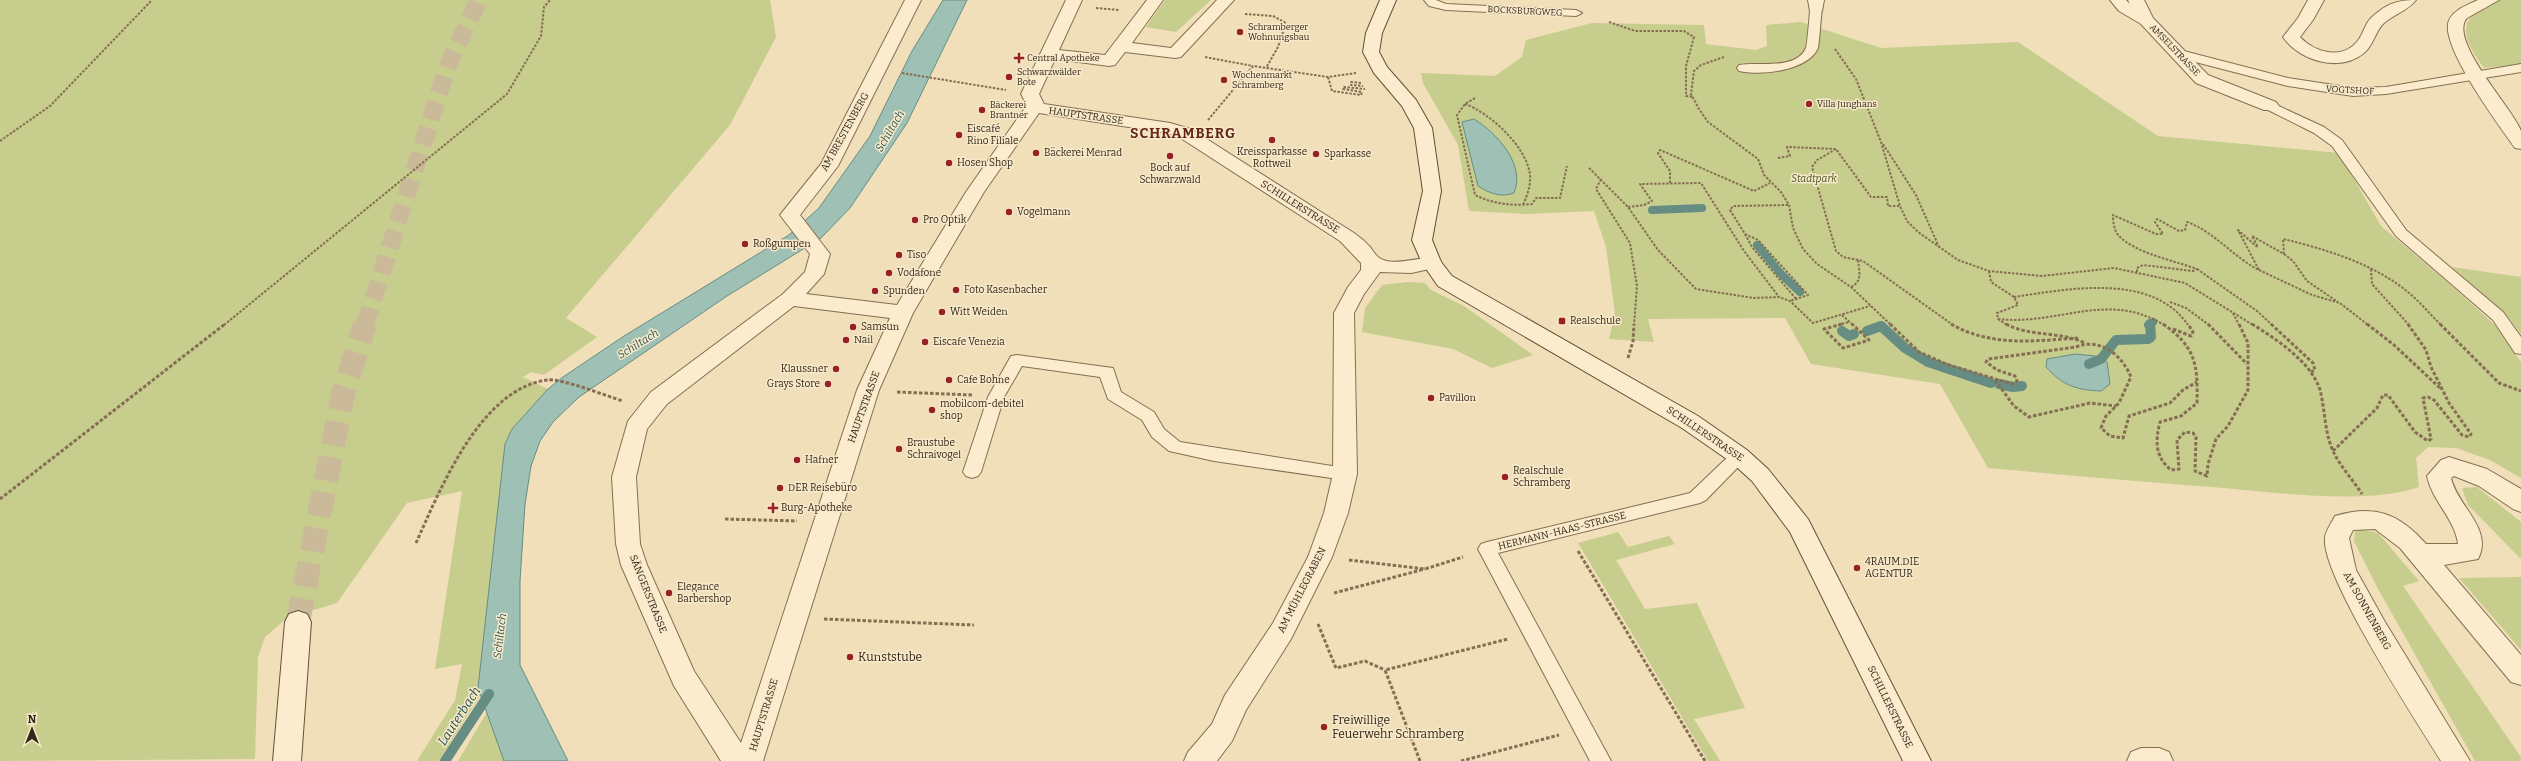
<svg xmlns="http://www.w3.org/2000/svg" width="2521" height="761" viewBox="0 0 2521 761" font-family="Bitter,serif">
<style>
.green{fill:#c7cd8d}
.water{fill:#9ec0b5;stroke:#668d83}
.lines{fill:none;stroke-linecap:round;stroke-linejoin:round}
.stream-far1{stroke:#668d83;stroke-width:8}
.stream{stroke:#668d83;stroke-width:10}
.secondary-tunnel-far1{stroke:#caba99;stroke-width:18;stroke-dasharray:18 9;stroke-linecap:butt}
.secondary-tunnel{stroke:#caba99;stroke-width:24;stroke-dasharray:24 12;stroke-linecap:butt}
.lane-casing{stroke:#866e53;stroke-width:2}
.street-casing{stroke:#866e53;stroke-width:2}
.secondary-casing{stroke:#684f37;stroke-width:2}
.path-far1{stroke:#866e53;stroke-width:2;stroke-dasharray:2.5 1.5;stroke-linecap:butt}
.path{stroke:#866e53;stroke-width:3;stroke-dasharray:3.5 2;stroke-linecap:butt}
.lane{fill:#faeccc;fill-rule:evenodd}
.street{fill:#faeccc;fill-rule:evenodd}
.secondary{fill:#faeccc;fill-rule:evenodd}
.poi-dot{fill:#982123;stroke:#f7e9c9;stroke-width:1.5}
.labels{text-anchor:middle;dominant-baseline:central;stroke-width:3;stroke-linejoin:round;paint-order:stroke}
.far-street-label{font-size:9px;fill:#342619;stroke:#f7e9c9}
.far-poi-label{font-size:9px;fill:#342619;stroke:#f7e9c9;text-anchor:start}
.street-label{font-size:10px;fill:#342619;stroke:#f7e9c9}
.poi-label{font-size:10px;fill:#342619;stroke:#f7e9c9;text-anchor:start}
.park-label{font-size:10px;font-style:italic;fill:#46521f;stroke:#f7e9c9}
.water-label{font-size:11px;font-style:italic;fill:#285552;stroke:#f7e9c9}
.near-poi-label{font-size:12px;fill:#342619;stroke:#f7e9c9;text-anchor:start}
.near-water-label{font-size:13px;font-style:italic;fill:#285552;stroke:#f7e9c9}
.district-label{font-size:14px;font-weight:bold;letter-spacing:1px;fill:#632617;stroke:#f7e9c9}
</style>
<rect width="100%" height="100%" fill="#f0dfb9"/>
<path class="green" d="M0 0H770L776 37 730 125 566 318 597 337 544 375 531 372 523 377 548 389 512 429 478 688 481 694 439 761H417L455 700 462 664 435 669 462 491 407 503 337 603 287 618 265 637 258 657 255 759 0 761Z
M1165 0H1211L1176 32 1146 27Z
M2498 0H2521V64L2484 68C2473 52 2456 31 2474 13 2479 7 2491 4 2498 0Z
M1801 22 1881 48 2018 42 2158 136 2339 153 2381 226 2445 280 2496 326 2521 362V478L2490 460 2456 448 2428 447 2416 458 2419 487C2365 505 2281 493 2224 488 2145 482 2067 475 1988 468L1940 384 1811 364 1785 318 1648 319 1654 342 1609 339 1615 313 1606 247 1594 211 1526 214 1469 211 1458 145 1423 83 1421 73 1495 76 1522 57 1526 40 1592 23 1704 25 1706 44 1756 50 1767 46 1766 25Z
M2452 267 2521 277V334L2509 318Z
M1407 282 1425 283 1431 290 1464 306 1533 355 1492 368 1453 349 1362 332 1365 308 1382 285Z
M2477 487 2521 522V559L2468 505 2462 488Z
M2364 530 2378 533 2419 581 2403 586 2521 757V761H2475L2377 587 2354 541 2355 531Z
M1618 532 1628 547 1669 536 1675 544 1616 560 1645 609 1697 603 1745 708 1694 719 1720 761H1708L1578 543Z
M2521 577V650L2459 578Z
M487 712 504 761H458Z"/>
<path class="water" d="M943 0H967L907 123 850 208 821 238 727 296 579 397 553 422 540 441 531 466 525 504 520 581V665L568 761H504L478 688 505 444 512 429 548 389 563 377 624 336 789 235 819 208 870 136 912 51Z
M1474 119C1497 133 1526 165 1514 193 1501 198 1489 193 1478 186L1462 122Z
M2075 354 2095 356 2107 362 2110 384 2101 391C2077 390 2063 386 2046 367L2047 359Z"/>
<g class="lines">
<path class="stream-far1" d="M1652 210 1702 208
M1757 245 1782 275 1800 292
M2148 325 2153 322"/>
<path class="stream" d="M1842 331 1849 336 1854 334
M1867 331 1881 326 1905 348 1928 362 1991 383
M2089 364 2101 359 2116 340 2148 339 2151 337 2150 324
M1999 384 2013 387 2022 386
M445 761 489 694"/>
<path class="secondary-tunnel-far1" d="M365 325 448 65 479 0"/>
<path class="secondary-tunnel" d="M298 622 343 394 365 324"/>
<defs>
<path id="lane" d="M1424 0H1436L1446 4 1576 10 1582 13 1576 16 1446 10 1429 6Z
M1816 5 1822 8C1821 14 1819 46 1818 48 1808 71 1760 76 1739 71L1737 68 1739 65C1757 61 1796 71 1806 48 1807 46 1810 14 1810 8Z
M2180 50 2288 78 2353 88 2386 87 2521 64V72L2386 94 2353 96 2288 86 2176 57 2174 54Z
M2270 102 2324 127 2342 140 2406 230 2503 312 2521 337V354L2515 353 2493 320 2396 236 2332 146 2314 133 2266 109 2264 106 2266 103Z
M1017 355 1113 368 1121 392 1154 412 1164 429 1180 442 1345 468 1351 469 1354 474 1351 479 1345 480 1214 461 1169 451 1152 437 1142 420 1108 399 1100 377 1022 366 1004 397 981 472 978 476 972 478 966 476 963 472 988 397 1011 356Z
M1739 450 1745 452 1747 456 1745 460 1706 500 1700 503 1498 553 1611 761H1590L1478 549 1481 544 1487 542 1690 493 1733 452Z"/>
<path id="street" d="M905 0H921L838 166 800 215 830 254 824 274 806 294 897 305 966 192 1027 105 1021 94 1066 0H1082L1059 50 1105 55 1147 0H1163L1132 43 1171 48 1217 0H1234L1181 57 1175 58 1125 52 1115 65 1109 66 1055 59 1039 94 1044 104 1170 123 1191 129 1354 233C1359 237 1364 240 1368 245 1372 248 1374 254 1378 257 1393 269 1422 254 1439 259L1442 263 1439 267 1411 273 1380 272 1364 294 1354 313 1357 474 1348 513 1332 557 1291 639 1246 710 1232 741 1217 761H1184L1188 752 1212 724 1225 695 1273 623 1308 557 1324 513 1333 474 1334 313 1348 287 1361 270V263L1340 241 1179 137 1167 133 1039 113 984 192 913 313 879 390 763 761H721L674 686 621 565 616 544 612 477 628 421 651 392 783 294 805 272 810 254 780 215 821 164ZM794 306 890 318 857 390 741 743 694 671 647 565 640 544 636 477 647 429 667 404Z
M1808 0H1824L1822 11H1810Z
M2110 0H2126L2130 4 2128 0H2144L2153 18 2208 75 2276 102 2279 106 2276 110H2264L2196 83 2141 24 2119 11Z
M2308 0H2324L2313 20 2300 37C2315 53 2344 61 2359 39 2364 32 2365 24 2371 18 2386 4 2397 0 2416 0 2409 10 2393 15 2384 23 2375 31 2374 45 2364 53 2340 73 2299 61 2283 37L2298 18Z
M2478 0H2499L2467 18C2447 40 2515 111 2521 131 2521 136 2521 144 2521 149L2515 148C2498 124 2444 51 2448 24 2450 11 2467 5 2478 0Z
M2449 457 2487 469 2521 489V512L2513 509 2479 486 2454 476 2451 478C2457 506 2494 529 2478 559L2444 565 2521 655V685L2511 682 2400 548 2375 529 2353 530 2349 538 2356 570 2385 622 2470 761H2441C2417 722 2321 576 2325 538 2325 532 2332 522 2335 516 2374 504 2399 513 2426 544H2458C2455 519 2432 501 2427 476L2441 460Z
M2141 748H2159L2169 752 2173 761H2127L2131 752Z"/>
<path id="secondary" d="M1380 0H1396L1382 33 1379 52 1387 67 1416 100 1432 128 1441 191 1432 240 1441 262 1452 276 1698 416 1747 450 1768 469 1808 519 1931 761H1903L1790 532 1752 481 1731 462 1682 428 1438 286 1422 263 1412 240 1423 191 1414 128 1402 106 1374 73 1363 52 1366 33Z
M298 611 307 614 311 622 301 761H273L285 622 289 614Z"/>
</defs>
<use href="#lane" class="lane-casing"/>
<use href="#street" class="street-casing"/>
<use href="#secondary" class="secondary-casing"/>
<path class="path-far1" d="M1096 8 1119 10
M1245 14 1273 16 1286 23 1278 47 1266 68
M1609 22 1635 31H1684L1694 37 1686 66V96L1693 97
M1835 49 1856 79 1881 142 1900 206 1907 221 1918 232 1958 260 1989 271 2042 276 2114 268 2185 283 2253 325
M1205 57 1253 66
M1724 57 1701 65 1694 71 1691 94 1699 109 1708 122 1758 159 1764 175 1781 192 1789 205 1793 228 1803 249 1817 264 1851 287 1891 325
M902 73 1006 90
M1328 77 1332 91 1361 95 1362 92 1343 89 1344 87 1365 89
M1361 83 1351 82V85L1363 86
M1475 98 1465 104 1457 115 1475 195C1493 204 1512 206 1532 204L1536 198H1560L1567 166
M1465 104C1490 113 1527 147 1530 175 1531 185 1527 196 1523 205
M1208 120 1253 66 1328 77 1356 73
M0 141 50 106 152 0
M1883 144 1916 195 1939 247
M1836 149 1817 160 1812 167 1836 251 1843 257 1863 261 1953 325
M1778 158 1790 156 1787 147 1836 149 1871 197H1887L1888 206H1900
M1589 168 1628 207 1658 250 1696 289 1754 298 1779 297 1790 301 1813 323 1870 306
M1601 179 1596 189 1630 243 1637 286 1634 325
M1670 183V171L1658 153 1660 150 1754 191 1770 183
M1788 205 1733 206 1730 210 1745 234 1758 240 1808 295 1790 301
M1628 207 1644 205 1652 201 1640 184 1701 183 1744 251 1779 297
M1745 234 1752 247 1797 300
M2284 254 2293 261 2307 281 2338 302
M2197 269 2257 311 2272 325
M2371 269 2372 284 2409 325
M2259 270 2312 295 2340 303 2368 325
M1989 271 1991 282 2014 297 2018 305 1997 313 1998 319 2007 325
M2137 272V268L2143 265 2193 271 2197 269C2175 261 2135 253 2119 236 2114 231 2113 222 2113 215L2156 234H2163L2155 222 2157 219 2179 231 2185 230 2187 222C2215 232 2233 257 2259 270L2238 230 2256 246 2258 247 2252 236 2284 254 2283 239C2325 249 2375 264 2409 293 2420 302 2430 314 2441 325
M1851 287C1863 281 1859 271 1858 260
M2014 297C2068 289 2152 272 2188 325
M2170 302 2186 308 2209 325
M2233 313 2239 325
M1842 315 1853 325
M1998 319C2058 326 2108 290 2164 325
M224 325 507 94 541 36 544 7 550 0
M1838 325 1849 322"/>
<path class="path" d="M1842 324 1824 329 1843 348 1869 340 1852 324
M1890 324 1919 352 1946 364 2012 384 2017 381 2015 376 1997 370 1986 362 1988 359 2076 347C2100 337 2122 355 2131 377L2119 403 2106 416 2101 428 2110 436 2123 438 2129 416 2170 403 2183 390 2197 382
M1951 324C1991 347 2034 341 2078 338
M2006 324C2030 337 2060 331 2085 343
M2163 324C2196 347 2198 365 2197 403L2181 416 2160 422C2155 441 2155 457 2171 470L2179 469 2177 440 2185 432 2193 433 2196 437 2195 471 2207 476 2208 464 2216 439 2228 426 2248 390V343L2239 324
M2208 324 2247 364
M2252 324C2276 339 2315 364 2321 394 2325 413 2325 433 2333 451 2340 466 2353 480 2362 494
M2271 324 2313 363 2315 370 2311 372
M2367 324 2394 345 2440 388
M2440 324 2499 383 2521 391
M2173 329 2191 336 2193 332 2188 324
M1628 358 1633 341 1634 324
M1995 380 2014 406 2029 417 2090 403 2116 406
M897 392 972 395
M2333 451 2377 408 2383 395H2388L2415 432 2428 441 2431 439 2423 398 2428 397 2434 400 2462 435 2469 437 2471 434 2449 403 2431 367 2426 350 2408 324
M0 499 225 324
M725 519 797 521
M416 543C440 490 480 389 547 380 562 378 606 396 623 401
M1578 551 1705 761
M1349 560 1425 569 1463 557
M1334 593 1425 569
M824 619 974 625
M1318 624 1336 668 1365 661 1385 670
M1420 761 1385 670 1508 639
M1461 761 1559 735"/>
<use href="#lane" class="lane"/>
<use href="#street" class="street"/>
<use href="#secondary" class="secondary"/>
</g>
<g class="poi-dot">
<circle cx="1240" cy="32" r="4"/>
<path d="M1017 52h4v4h4v4h-4v4h-4v-4h-4v-4h4z"/>
<circle cx="1009" cy="77" r="4"/>
<circle cx="1224" cy="80" r="4"/>
<circle cx="1809" cy="104" r="4"/>
<circle cx="982" cy="110" r="4"/>
<circle cx="959" cy="135" r="4"/>
<circle cx="1272" cy="140" r="4"/>
<circle cx="1036" cy="153" r="4"/>
<circle cx="1316" cy="154" r="4"/>
<circle cx="1170" cy="156" r="4"/>
<circle cx="949" cy="163" r="4"/>
<circle cx="1009" cy="212" r="4"/>
<circle cx="915" cy="220" r="4"/>
<circle cx="745" cy="244" r="4"/>
<circle cx="899" cy="255" r="4"/>
<circle cx="889" cy="273" r="4"/>
<circle cx="956" cy="290" r="4"/>
<circle cx="875" cy="291" r="4"/>
<circle cx="942" cy="312" r="4"/>
<rect x="1558" y="317" width="8" height="8" rx="2"/>
<circle cx="853" cy="327" r="4"/>
<circle cx="846" cy="340" r="4"/>
<circle cx="925" cy="342" r="4"/>
<circle cx="836" cy="369" r="4"/>
<circle cx="949" cy="380" r="4"/>
<circle cx="828" cy="384" r="4"/>
<circle cx="1431" cy="398" r="4"/>
<circle cx="932" cy="410" r="4"/>
<circle cx="899" cy="449" r="4"/>
<circle cx="797" cy="460" r="4"/>
<circle cx="1505" cy="477" r="4"/>
<circle cx="780" cy="488" r="4"/>
<path d="M771 502h4v4h4v4h-4v4h-4v-4h-4v-4h4z"/>
<circle cx="1857" cy="568" r="4"/>
<circle cx="669" cy="593" r="4"/>
<circle cx="850" cy="657" r="4"/>
<circle cx="1324" cy="727" r="4"/>
</g>
<g class="labels">
<g class="far-street-label">
<text transform="translate(1525 11) rotate(3)">BOCKSBURGWEG</text>
<text transform="translate(2175 50) rotate(46)">AMSELSTRASSE</text>
<text transform="translate(2350 90) rotate(3)">VOGTSHOF</text>
</g>
<g class="far-poi-label">
<text x="1248" y="27">Schramberger<tspan x="1248" dy="10">Wohnungsbau</tspan></text>
<text x="1027" y="58">Central Apotheke</text>
<text x="1017" y="72">Schwarzwälder<tspan x="1017" dy="10">Bote</tspan></text>
<text x="1232" y="75">Wochenmarkt<tspan x="1232" dy="10">Schramberg</tspan></text>
<text x="1817" y="104">Villa Junghans</text>
<text x="990" y="105">Bäckerei<tspan x="990" dy="10">Brantner</tspan></text>
</g>
<g class="street-label">
<text transform="translate(1086 116) rotate(8)">HAUPTSTRASSE</text>
<text transform="translate(845 132) rotate(-61)">AM BRESTENBERG</text>
<text transform="translate(1300 207) rotate(32)">SCHILLERSTRASSE</text>
<text transform="translate(864 407) rotate(-70)">HAUPTSTRASSE</text>
<text transform="translate(1705 434) rotate(34)">SCHILLERSTRASSE</text>
<text transform="translate(1562 531) rotate(-14)">HERMANN-HAAS-STRASSE</text>
<text transform="translate(1302 590) rotate(-63)">AM MÜHLEGRABEN</text>
<text transform="translate(648 594) rotate(68)">SÄNGERSTRASSE</text>
<text transform="translate(2367 611) rotate(61)">AM SONNENBERG</text>
<text transform="translate(1890 707) rotate(64)">SCHILLERSTRASSE</text>
<text transform="translate(764 715) rotate(-73)">HAUPTSTRASSE</text>
</g>
<g class="poi-label">
<text x="967" y="129">Eiscafé<tspan x="967" dy="12">Rino Filiale</tspan></text>
<text x="1272" y="152" text-anchor="middle">Kreissparkasse<tspan x="1272" dy="12">Rottweil</tspan></text>
<text x="1044" y="153">Bäckerei Menrad</text>
<text x="1324" y="154">Sparkasse</text>
<text x="957" y="163">Hosen Shop</text>
<text x="1170" y="168" text-anchor="middle">Bock auf<tspan x="1170" dy="12">Schwarzwald</tspan></text>
<text x="1017" y="212">Vogelmann</text>
<text x="923" y="220">Pro Optik</text>
<text x="753" y="244">Roßgumpen</text>
<text x="907" y="255">Tiso</text>
<text x="897" y="273">Vodafone</text>
<text x="964" y="290">Foto Kasenbacher</text>
<text x="883" y="291">Spunden</text>
<text x="950" y="312">Witt Weiden</text>
<text x="1570" y="321">Realschule</text>
<text x="861" y="327">Samsun</text>
<text x="854" y="340">Nail</text>
<text x="933" y="342">Eiscafe Venezia</text>
<text x="828" y="369" text-anchor="end">Klaussner</text>
<text x="957" y="380">Cafe Bohne</text>
<text x="820" y="384" text-anchor="end">Grays Store</text>
<text x="1439" y="398">Pavillon</text>
<text x="940" y="404">mobilcom-debitel<tspan x="940" dy="12">shop</tspan></text>
<text x="907" y="443">Braustube<tspan x="907" dy="12">Schraivogel</tspan></text>
<text x="805" y="460">Hafner</text>
<text x="1513" y="471">Realschule<tspan x="1513" dy="12">Schramberg</tspan></text>
<text x="788" y="488">DER Reisebüro</text>
<text x="781" y="508">Burg-Apotheke</text>
<text x="1865" y="562">4RAUM.DIE<tspan x="1865" dy="12">AGENTUR</tspan></text>
<text x="677" y="587">Elegance<tspan x="677" dy="12">Barbershop</tspan></text>
</g>
<g class="park-label">
<text x="1814" y="179">Stadtpark</text>
</g>
<g class="water-label">
<text transform="translate(890 131) rotate(-60)">Schiltach</text>
<text transform="translate(638 344) rotate(-32)">Schiltach</text>
<text transform="translate(500 636) rotate(-83)">Schiltach</text>
</g>
<g class="near-poi-label">
<text x="858" y="657">Kunststube</text>
<text x="1332" y="720">Freiwillige<tspan x="1332" dy="14">Feuerwehr Schramberg</tspan></text>
</g>
<g class="near-water-label">
<text transform="translate(459 716) rotate(-57)">Lauterbach</text>
</g>
<g class="district-label">
<text x="1183" y="133">SCHRAMBERG</text>
</g>
</g>
<g transform="translate(32 729)" stroke="#f7e9c9" stroke-width="3" paint-order="stroke">
<path d="M0-3L7 15L0 10L-7 15Z" fill="#342619"/>
<text y="-6" font-size="11" font-weight="bold" text-anchor="middle" fill="#342619">N</text>
</g>
</svg>
